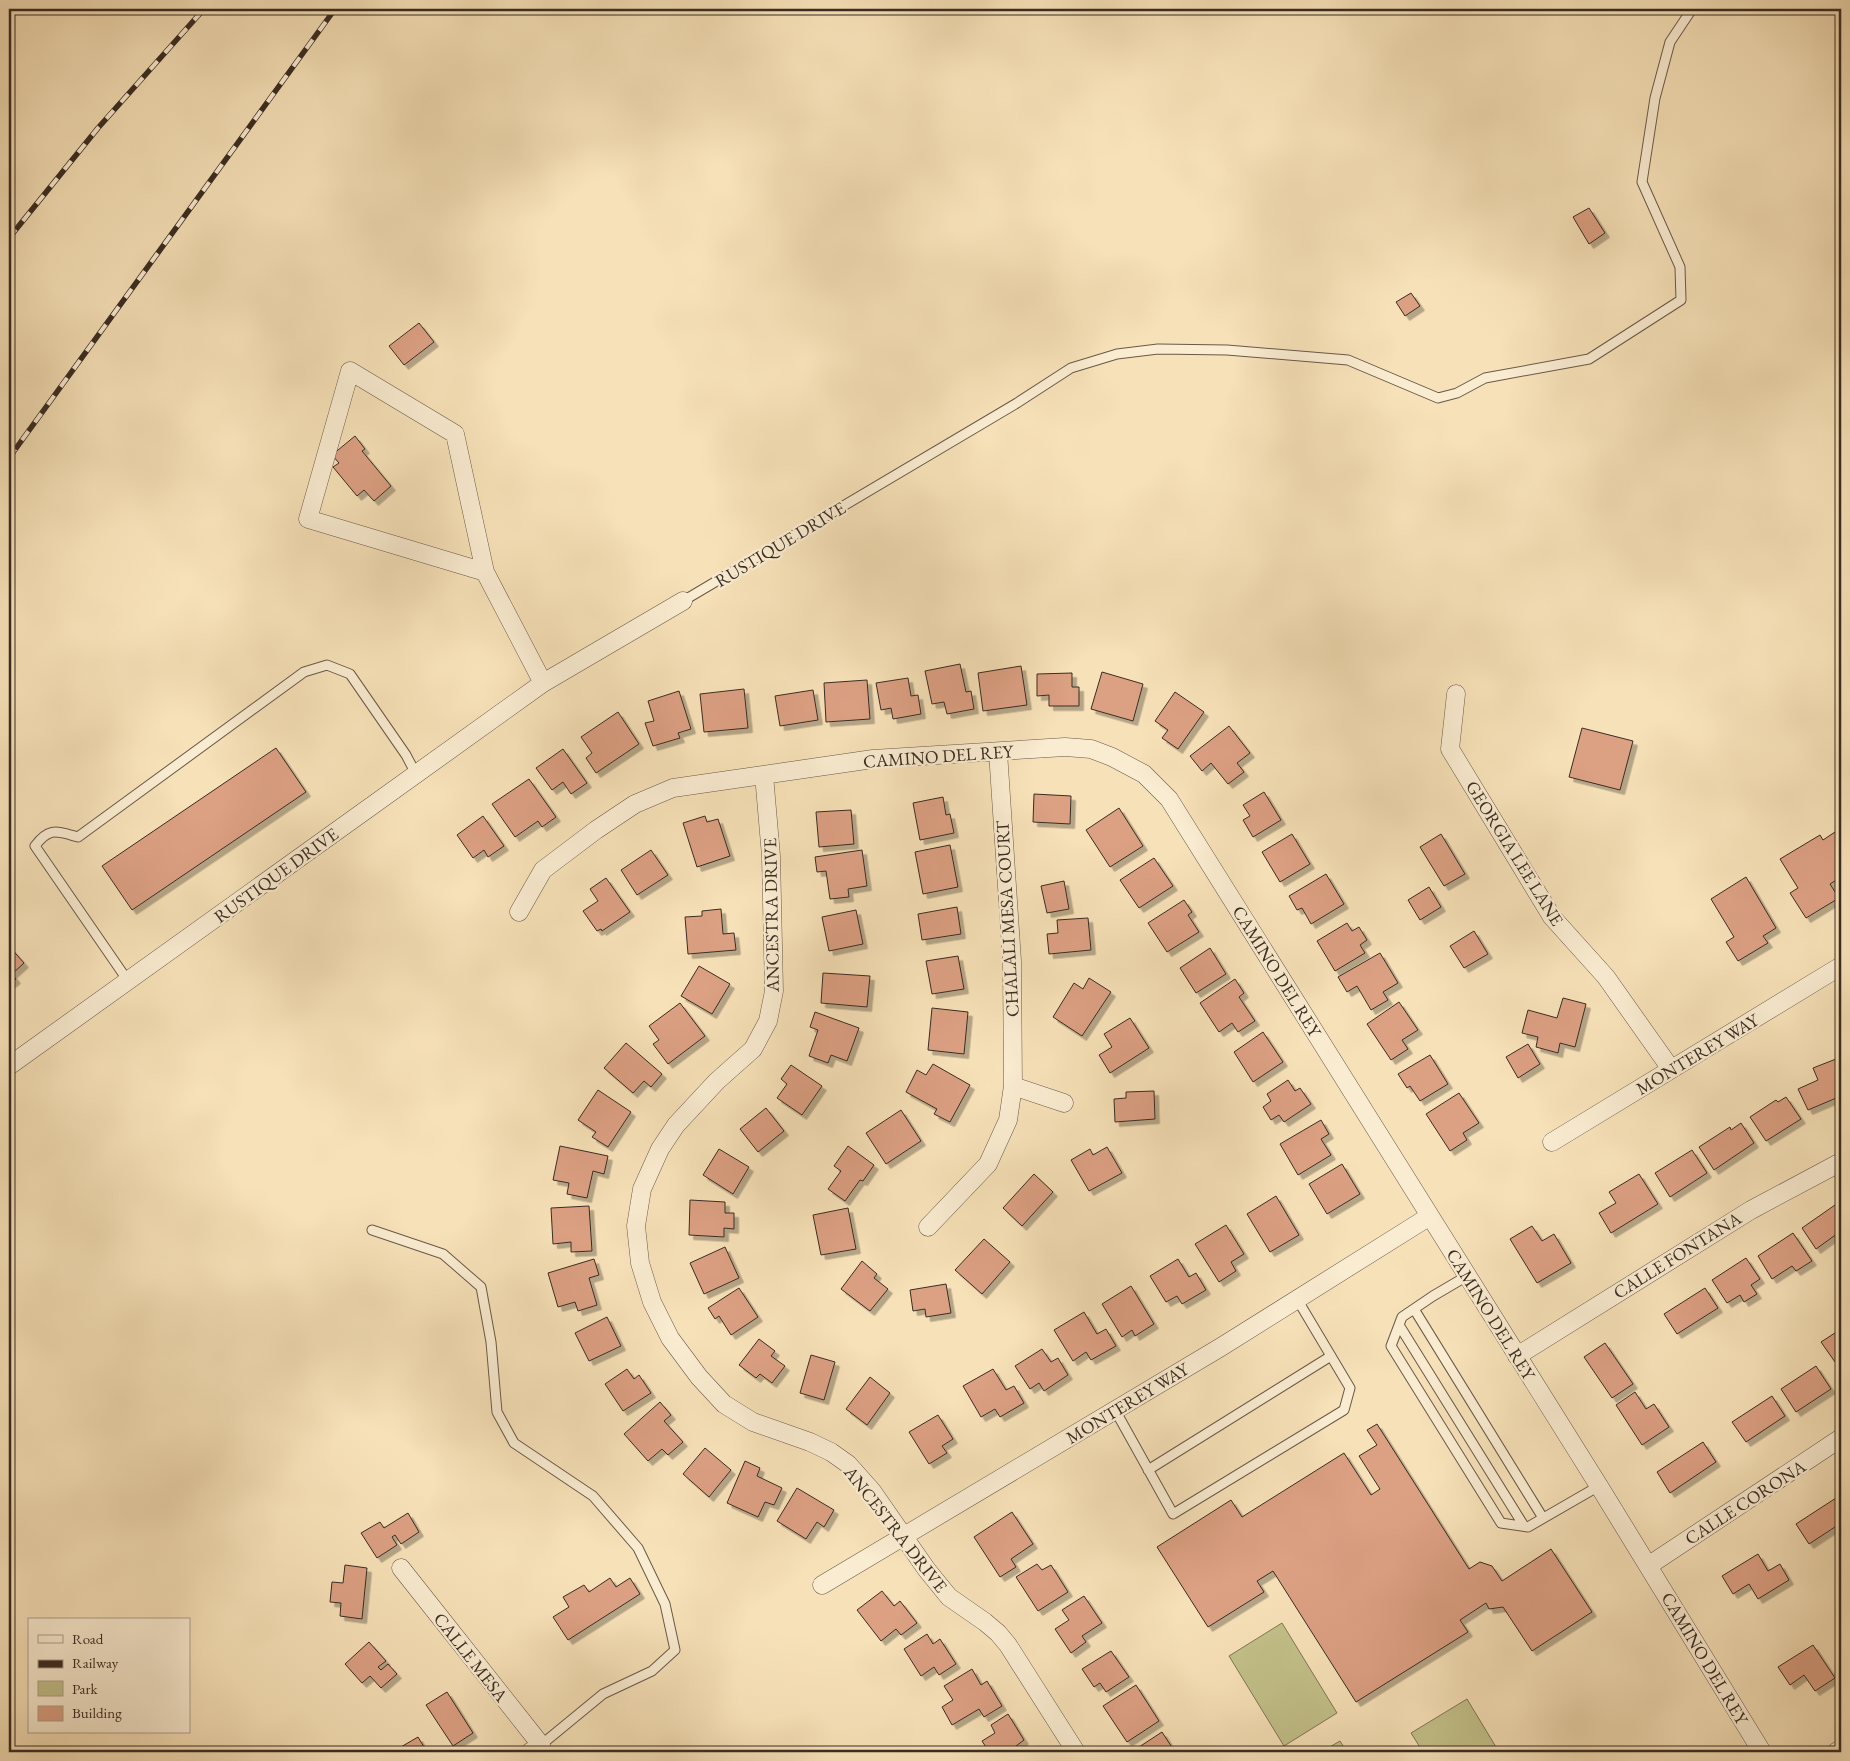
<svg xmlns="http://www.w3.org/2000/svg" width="1850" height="1761" viewBox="0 0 1850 1761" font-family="'EB Garamond',serif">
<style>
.green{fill:#c3c18a;stroke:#7e7656}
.building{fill:#dca083;stroke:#392c23;filter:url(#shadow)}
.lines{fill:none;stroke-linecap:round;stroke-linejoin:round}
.service-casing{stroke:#685948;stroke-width:11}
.minor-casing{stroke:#685948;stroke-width:19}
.service{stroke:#faecd1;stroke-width:9}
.minor{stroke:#faecd1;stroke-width:18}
.rail-casing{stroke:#392c23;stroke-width:5.5}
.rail{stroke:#faecd1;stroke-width:4;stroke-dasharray:11;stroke-linecap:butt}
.labels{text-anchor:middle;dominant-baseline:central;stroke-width:4.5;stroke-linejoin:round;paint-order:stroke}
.street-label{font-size:18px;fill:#392c23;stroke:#faecd1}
</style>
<defs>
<filter id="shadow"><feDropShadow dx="4.5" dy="4.5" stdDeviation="0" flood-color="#0004"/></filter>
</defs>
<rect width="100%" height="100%" fill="#f7e1b8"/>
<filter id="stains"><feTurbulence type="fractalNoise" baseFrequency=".004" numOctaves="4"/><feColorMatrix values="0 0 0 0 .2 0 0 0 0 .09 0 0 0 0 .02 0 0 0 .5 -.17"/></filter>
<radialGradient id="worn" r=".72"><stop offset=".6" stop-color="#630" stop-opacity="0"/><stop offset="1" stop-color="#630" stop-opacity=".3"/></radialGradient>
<path class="green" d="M1282 1623 1337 1713 1284 1746 1229 1656Z
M1467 1699 1499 1752H1423L1411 1733Z
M1340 1741 1347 1752H1321Z"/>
<path class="building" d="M1589 208 1605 233 1589 244 1573 217Z
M1411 293 1420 306 1405 316 1396 302Z
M419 323 434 342 404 365 389 346Z
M355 436 365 449 362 451 391 486 374 501 364 490 357 496 333 467 339 463 332 455Z
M960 664 966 692 971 691 974 709 947 714 944 702 932 704 925 671Z
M1021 666 1027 705 983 711 978 673Z
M1102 672 1143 684 1133 721 1091 709Z
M1072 673V687H1079V706H1049V695L1037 696V674Z
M908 678 911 696 918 695 921 714 893 719 891 708 881 710 876 683Z
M867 680 870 719 826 722 824 683Z
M744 689 748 728 704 732 700 694Z
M813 690 818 720 780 726 775 696Z
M679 691 691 729 678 733 680 738 653 746 645 723 654 721 648 701Z
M1175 692 1204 712 1178 749 1162 738 1168 730 1155 721Z
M618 712 639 744 596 773 586 758 592 753 581 737Z
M1229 726 1250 753 1237 763 1244 772 1228 784 1211 763 1202 771 1190 756Z
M1582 728 1633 741 1620 790 1569 777Z
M276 748 306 792 132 910 102 866Z
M563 749 587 783 571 794 563 782 552 790 536 768Z
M529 779 556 817 542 827 538 821 515 837 492 804Z
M1264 792 1281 820 1253 837 1243 820 1250 816 1243 805Z
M1034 794 1071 796 1070 824 1033 822Z
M943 797 946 815 950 814 954 833 920 840 913 803Z
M1119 808 1143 846 1110 867 1086 830Z
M851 810 854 844 819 847 816 812Z
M483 816 504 846 488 857 484 850 473 858 457 835Z
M705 816 707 822 718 819 730 856 697 867 683 823Z
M1835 832 1841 842V877L1830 884 1839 898 1806 918 1790 893 1798 888 1780 859 1820 835 1823 840Z
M1292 834 1310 864 1280 882 1262 852Z
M1441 834 1465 874 1444 886 1420 847Z
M950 845 958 887 923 894 915 852Z
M651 850 668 875 637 895 621 870Z
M862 850 867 886 848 889 849 897 830 899 826 871 817 872 815 857Z
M1154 858 1173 886 1139 908 1120 880Z
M1326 874 1344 904 1311 924 1302 908 1297 910 1289 896Z
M1746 877 1776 928 1763 936 1768 943 1738 961 1726 942 1734 937 1711 899Z
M606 878 630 912 602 931 601 929 597 931 583 911 598 901 590 889Z
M1064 881 1069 909 1047 913 1041 886Z
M1429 887 1441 907 1420 920 1408 900Z
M1184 900 1192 912 1188 915 1199 932 1167 952 1148 923Z
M957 907 961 934 922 940 918 914Z
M721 909 723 934 734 933 736 950 688 954 685 917 702 916V911Z
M856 910 863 944 829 951 822 917Z
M1088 918 1091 950 1049 954 1047 934 1058 933 1057 920Z
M1347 923 1352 931 1359 927 1367 940 1360 945 1365 953 1335 971 1317 941Z
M1474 931 1488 954 1464 968 1450 946Z
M9 946 24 963 12 974 16 979 9 985Z
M1210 948 1226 974 1196 993 1180 968Z
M1380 953 1398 983 1383 992 1388 1000 1371 1010 1357 986 1347 992 1338 977Z
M958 956 964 989 932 994 926 961Z
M699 966 730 984 712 1014 681 996Z
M823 973 870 976 867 1007 821 1003Z
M1089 978 1111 992 1082 1036 1053 1017 1074 983 1083 989Z
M1235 979 1244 993 1239 997 1255 1021 1238 1032 1232 1023 1219 1032 1200 1003Z
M1563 998 1586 1004 1575 1047 1560 1043 1558 1053 1536 1047 1538 1037 1522 1033 1528 1010 1557 1018Z
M1399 1002 1418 1030 1402 1040 1408 1049 1391 1060 1367 1024Z
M680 1003 705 1036 668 1064 653 1044 659 1040 649 1026Z
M932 1008 968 1012 964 1054 928 1050Z
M815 1012 859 1028 847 1061 831 1055 828 1063 809 1056 818 1030 810 1027Z
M1130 1018 1149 1048 1110 1073 1099 1055 1112 1047 1104 1034Z
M1263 1032 1283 1062 1253 1082 1234 1052Z
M626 1043 662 1074 651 1087 644 1081 633 1093 604 1068Z
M1528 1044 1540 1064 1518 1078 1506 1057Z
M1430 1055 1448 1084 1420 1101 1410 1086 1407 1088 1398 1074Z
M1836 1059 1841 1071V1096L1808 1110 1798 1089 1818 1080 1813 1068Z
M933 1064 970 1085 950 1122 934 1114 937 1109 906 1092 917 1070 926 1075Z
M791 1065 822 1086 802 1115 777 1098 787 1084 781 1079Z
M1288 1080 1295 1091 1300 1088 1311 1104 1284 1122 1279 1115 1271 1120 1263 1107 1271 1101 1267 1094Z
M598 1090 631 1112 608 1147 592 1137 596 1132 578 1120Z
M1154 1091 1155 1119 1115 1122 1114 1099 1126 1098V1092Z
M1459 1093 1479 1123 1463 1133 1467 1140 1450 1151 1426 1114Z
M1786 1097 1801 1119 1766 1141 1750 1117 1776 1100 1778 1102Z
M766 1108 784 1131 758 1152 740 1129Z
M901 1110 921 1141 886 1164 866 1133Z
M1321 1120 1329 1134 1321 1139 1331 1155 1298 1175 1280 1144Z
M1741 1123 1754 1143 1714 1170 1699 1147 1730 1127 1731 1130Z
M560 1146 608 1156 604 1174 593 1171 587 1198 567 1194 569 1183 553 1180Z
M848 1146 874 1165 863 1181 860 1180 845 1201 828 1189 841 1171 834 1166Z
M1107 1147 1122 1173 1089 1191 1071 1160 1090 1149 1093 1155Z
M719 1149 749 1167 733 1194 703 1175Z
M1692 1150 1707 1173 1670 1197 1655 1173Z
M1342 1164 1360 1194 1327 1214 1309 1184Z
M1034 1174 1053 1192 1022 1226 1003 1208Z
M1639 1174 1658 1204 1611 1233 1599 1213 1616 1203 1609 1192Z
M1276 1196 1299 1235 1270 1252 1247 1214Z
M690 1200 725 1202V1213H734V1229L724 1228V1237L689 1235Z
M1835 1205 1841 1215V1231L1816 1249 1802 1228Z
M589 1206 592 1251 571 1252V1242L553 1244 551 1208Z
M848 1208 856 1249 821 1255 813 1215Z
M1226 1225 1244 1254 1231 1262 1236 1271 1219 1282 1195 1244Z
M1532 1226 1542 1241 1554 1234 1571 1263 1537 1283 1510 1239Z
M1793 1233 1812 1261 1796 1271 1792 1266 1772 1279 1758 1256Z
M984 1239 1010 1262 982 1294 955 1270Z
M725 1247 739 1278 704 1294 690 1263Z
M1746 1258 1760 1279 1751 1285 1757 1294 1744 1302 1740 1295 1727 1303 1712 1280Z
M594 1259 599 1275 589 1278 597 1305 578 1311 575 1302 558 1307 548 1273Z
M1178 1259 1189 1277 1196 1273 1206 1290 1182 1304 1177 1296 1166 1302 1150 1276Z
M862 1261 877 1274 874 1278 888 1289 870 1311 841 1289Z
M946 1284 951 1313 926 1317 925 1309 913 1311 910 1290Z
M1131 1286 1154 1324 1135 1336 1132 1330 1122 1337 1102 1304Z
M739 1288 758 1317 731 1335 719 1316 715 1319 708 1308Z
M1705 1288 1718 1308 1677 1334 1664 1314Z
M1084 1312 1097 1334 1106 1329 1116 1346 1091 1360 1086 1352 1073 1361 1054 1330Z
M607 1317 621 1346 589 1361 575 1333Z
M1841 1329V1358L1835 1362 1821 1342Z
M759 1339 775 1351 771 1356 785 1366 772 1383 760 1374 756 1378 739 1365Z
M1605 1343 1633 1384 1612 1398 1584 1357Z
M1042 1349 1051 1362 1058 1358 1068 1375 1044 1391 1039 1383 1030 1389 1015 1366Z
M811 1355 835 1362 824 1400 800 1393Z
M1816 1366 1831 1389 1796 1412 1781 1389Z
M627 1369 634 1379 639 1375 651 1393 623 1411 605 1384Z
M993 1369 1006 1390 1014 1386 1024 1403 1000 1417 995 1409 981 1417 963 1386Z
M870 1377 890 1393 867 1425 846 1409Z
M1635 1392 1646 1409 1654 1404 1669 1427 1642 1445 1616 1405Z
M1772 1396 1785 1416 1746 1442 1732 1422Z
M660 1402 671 1415 664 1421 683 1442 668 1455 662 1449 648 1461 624 1434Z
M938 1415 953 1439 942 1446 947 1453 929 1464 909 1432Z
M1377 1424 1469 1569 1480 1562 1492 1566 1502 1581 1551 1549 1592 1612 1532 1651 1503 1607 1489 1609 1486 1603 1460 1620 1468 1632 1356 1702 1273 1571 1257 1581 1264 1592 1208 1627 1157 1547 1231 1500 1242 1517 1344 1453 1371 1495 1380 1489 1359 1456 1377 1445 1367 1430Z
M1703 1442 1716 1462 1670 1493 1657 1472Z
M705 1448 731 1470 709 1497 683 1474Z
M745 1461 760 1468 757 1476 782 1488 774 1505 765 1502 758 1517 727 1503Z
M797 1488 834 1510 824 1527 817 1522 806 1539 777 1521Z
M1836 1498 1841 1506V1523L1809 1544 1796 1524Z
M1012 1512 1033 1544 1011 1559 1016 1567 1000 1577 974 1537Z
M408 1513 419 1532 401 1544 395 1535 392 1537 397 1545 377 1558 361 1533 380 1522 384 1528Z
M1758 1554 1768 1571 1780 1564 1789 1580 1758 1599 1749 1584 1733 1594 1722 1576Z
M1037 1564 1042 1570 1051 1565 1068 1592 1038 1611 1016 1577Z
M345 1565 367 1568 362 1619 340 1616 341 1603 330 1602 332 1582 343 1583Z
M610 1578 616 1587 630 1578 640 1594 568 1640 553 1617 569 1607 563 1597 584 1585 589 1592Z
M882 1591 894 1606 900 1601 917 1623 901 1635 896 1629 881 1641 857 1610Z
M1084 1596 1102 1623 1082 1636 1086 1642 1071 1653 1055 1629 1069 1620 1062 1610Z
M927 1634 933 1644 940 1639 956 1664 939 1675 934 1667 921 1676 904 1649Z
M369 1642 386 1661 378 1667 381 1670 388 1664 397 1674 381 1688 370 1676 362 1683 345 1664Z
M1813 1645 1835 1678 1815 1691 1804 1675 1790 1685 1778 1667Z
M1111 1651 1129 1677 1106 1692 1100 1683 1094 1687 1082 1669Z
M972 1669 981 1685 987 1681 1002 1706 984 1717 979 1709 952 1725 942 1707 953 1700 944 1686Z
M1136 1685 1159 1721 1127 1742 1103 1706Z
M447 1692 473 1733 453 1746 426 1705Z
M1008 1714 1024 1740 1016 1746 1020 1752H989L982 1741 995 1733 991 1725Z
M1162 1732 1175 1752H1142L1139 1747Z
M418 1737 427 1752H395L394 1751Z"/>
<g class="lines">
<defs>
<path id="service" d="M683 601 1017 403 1071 368 1117 354 1158 349 1227 350 1348 360 1438 398 1457 393 1485 378 1589 359 1681 300 1680 267 1642 182 1655 98 1670 42 1692 9
M128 981 35 846C49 827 56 831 78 837L304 672 327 665 350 674 406 755 416 774
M372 1230 443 1254 481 1287 491 1342 497 1412 514 1443 593 1496 638 1548 665 1604 675 1650 652 1671 603 1694 541 1745
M1467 1276 1433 1296 1402 1317 1391 1346 1501 1523 1528 1527 1599 1486
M1414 1309 1543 1518
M1399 1325 1524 1526
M1115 1410 1173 1514 1344 1410 1350 1388 1297 1299
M1148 1470 1331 1356"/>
<path id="minor" d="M485 572 455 434 350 371 308 519 485 572 543 683
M1456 694 1450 749 1552 917 1606 977 1671 1069
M764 775 771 856 774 991 768 1021 753 1049 717 1081 676 1125 660 1149 642 1189 636 1226 640 1263 652 1302 670 1338 699 1377 724 1404 753 1422 810 1442 831 1452 848 1464 872 1491 927 1570 949 1597 985 1622 998 1633 1008 1645 1076 1752
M519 912 543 870 596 830 635 804 673 788 873 759 1065 747 1091 749 1112 757 1144 774 1169 799 1599 1486 1762 1752
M9 1066 543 683 683 601
M1013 1086 1064 1103
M1552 1142 1841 966
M928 1227 988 1164 1008 1120 1013 1086 1012 961 998 752
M1517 1356 1751 1210 1841 1162
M1648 1566 1841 1438
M401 1568 541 1745 530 1752
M822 1585 1221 1347 1430 1216
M1836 1752 1841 1749"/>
</defs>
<use href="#service" class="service-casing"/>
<use href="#minor" class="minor-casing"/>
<use href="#service" class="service"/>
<use href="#minor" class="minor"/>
<defs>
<path id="rail" d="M9 238 98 128 204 9
M9 458 335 9"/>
</defs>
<use href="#rail" class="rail-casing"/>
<use href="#rail" class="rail"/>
</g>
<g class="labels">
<g class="street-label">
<text transform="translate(780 544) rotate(-31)">RUSTIQUE DRIVE</text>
<text transform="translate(938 756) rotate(-4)">CAMINO DEL REY</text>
<text transform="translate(1515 853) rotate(58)">GEORGIA LEE LANE</text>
<text transform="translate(276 875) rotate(-36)">RUSTIQUE DRIVE</text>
<text transform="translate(771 915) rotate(-91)">ANCESTRA DRIVE</text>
<text transform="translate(1007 919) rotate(-93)">CHALALI MESA COURT</text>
<text transform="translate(1277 971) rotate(58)">CAMINO DEL REY</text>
<text transform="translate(1697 1054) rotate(-31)">MONTEREY WAY</text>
<text transform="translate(1677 1255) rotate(-32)">CALLE FONTANA</text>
<text transform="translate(1491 1314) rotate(58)">CAMINO DEL REY</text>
<text transform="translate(1127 1403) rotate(-31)">MONTEREY WAY</text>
<text transform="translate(1745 1502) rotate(-33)">CALLE CORONA</text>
<text transform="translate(896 1529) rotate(52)">ANCESTRA DRIVE</text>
<text transform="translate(471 1657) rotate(52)">CALLE MESA</text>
<text transform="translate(1705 1658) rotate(59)">CAMINO DEL REY</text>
</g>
</g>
<rect width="1850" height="1761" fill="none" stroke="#f7e1b8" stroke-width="30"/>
<rect x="10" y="10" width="1830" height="1741" fill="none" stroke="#392c23" stroke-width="2.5"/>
<rect x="15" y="15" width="1820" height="1731" fill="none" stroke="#392c23"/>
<rect x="28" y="1618" width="162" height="115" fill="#faecd1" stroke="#ad9f8b"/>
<rect x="38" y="1635" width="25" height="8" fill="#faecd1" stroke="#ad9f8b"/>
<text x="72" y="1644" font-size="15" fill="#392c23">Road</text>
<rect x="38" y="1660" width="25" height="8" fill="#392c23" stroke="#ad9f8b"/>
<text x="72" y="1668" font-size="15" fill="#392c23">Railway</text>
<rect x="38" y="1681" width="25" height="15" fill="#c3c18a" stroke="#ad9f8b"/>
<text x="72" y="1694" font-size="15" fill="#392c23">Park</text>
<rect x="38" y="1706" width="25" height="15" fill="#dca083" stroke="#ad9f8b"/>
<text x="72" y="1718" font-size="15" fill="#392c23">Building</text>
<rect width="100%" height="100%" filter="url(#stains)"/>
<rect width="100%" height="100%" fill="url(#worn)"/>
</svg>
